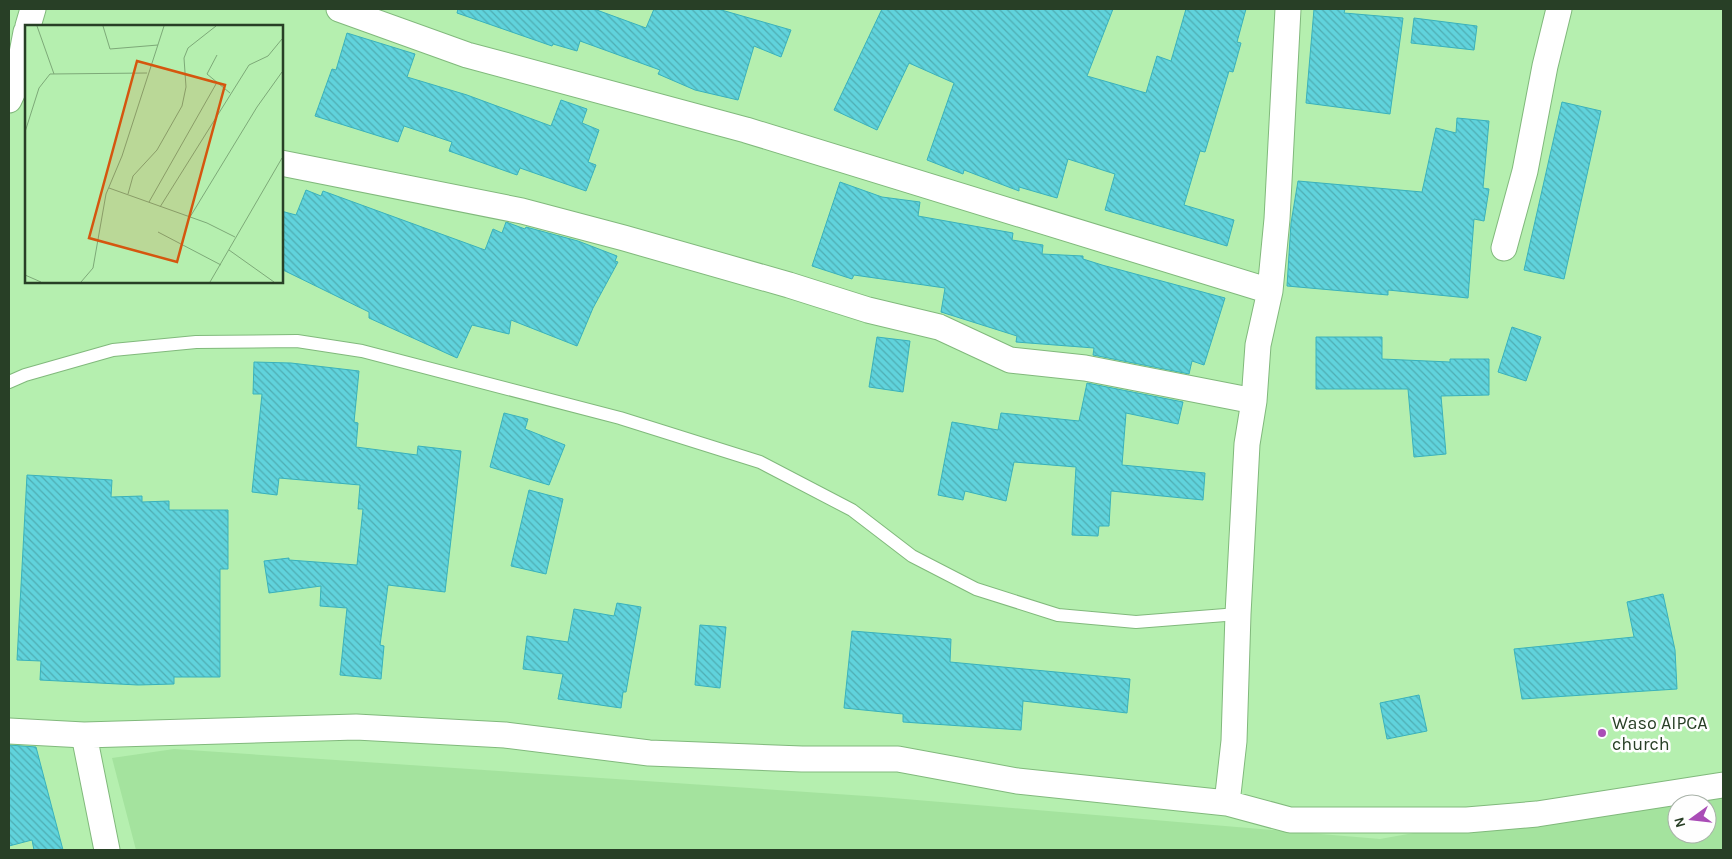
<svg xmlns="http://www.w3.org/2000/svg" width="1732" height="859" viewBox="0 0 1732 859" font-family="Karla,sans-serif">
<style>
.built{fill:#a4e39e;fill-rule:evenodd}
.building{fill:url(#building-back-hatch);stroke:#3ab2bb}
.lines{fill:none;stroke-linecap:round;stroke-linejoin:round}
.service-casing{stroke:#81b97c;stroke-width:14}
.minor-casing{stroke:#81b97c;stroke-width:27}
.service{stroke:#fff;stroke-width:12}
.minor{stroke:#fff;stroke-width:25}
.poi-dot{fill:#a94cb6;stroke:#fefefe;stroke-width:2}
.labels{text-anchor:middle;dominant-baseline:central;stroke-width:5;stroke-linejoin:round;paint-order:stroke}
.poi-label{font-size:18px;fill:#283f26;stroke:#fefefe;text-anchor:start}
.inset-road{fill:none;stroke:#7da978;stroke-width:1}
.view{fill:#d5560f;fill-opacity:0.15;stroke:#d5560f;stroke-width:2.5}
.inset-edge{fill:none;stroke:#283f26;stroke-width:2.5}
</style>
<defs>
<pattern id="building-back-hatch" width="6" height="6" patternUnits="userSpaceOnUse" patternTransform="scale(1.25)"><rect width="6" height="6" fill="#60d3dc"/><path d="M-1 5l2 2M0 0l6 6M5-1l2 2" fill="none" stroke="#4fadb2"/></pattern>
</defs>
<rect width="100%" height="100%" fill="#b5efaf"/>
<path class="built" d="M174 749 881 797 1380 839 1723 778V850H136L112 758ZM1677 804H1707V834H1677Z"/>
<path class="building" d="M458 9H594L646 28 654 9H718L791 30 781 57 754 46 738 100 695 90 658 74 660 70 580 41 577 51 553 44 552 46 457 13Z
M882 9H1113L1087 76 1146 93 1157 56 1171 61 1186 9H1246L1237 42 1241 43 1233 72 1229 71 1205 152 1200 151 1184 205 1234 220 1227 246 1105 210 1115 174 1068 159 1057 198 1019 187V191L964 170 963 174 927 160 954 83 909 63 877 130 834 110Z
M1314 9H1345L1344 13 1403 18 1390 114 1306 103Z
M1414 18 1477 26 1474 50 1411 43Z
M347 33 415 54 407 77 467 95 551 126 561 100 587 109 582 123 599 130 588 162 596 165 586 191 520 168 517 175 449 151 452 142 404 126 398 142 315 116 332 69 336 70Z
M1562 102 1601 111 1564 279 1524 270Z
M1457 118 1489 121 1483 188 1489 189 1484 221 1474 219 1468 298 1388 290V295L1287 286 1291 223 1298 181 1422 192 1436 128 1456 133Z
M840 182 882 197 920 202 918 216 1013 233 1012 240 1043 245 1042 254 1083 256V259L1102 265 1225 298 1204 365 1192 361 1189 374 1093 355 1094 348 1016 342 1017 336 941 312 945 288 854 275 852 279 812 266Z
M306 190 321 196 323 191 485 250 493 229 502 233 506 222 525 229 526 227 578 241 617 256 615 261 618 262 593 308 577 346 511 320 509 334 472 325 457 358 369 318V312L281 269V211L296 215Z
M1512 327 1541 337 1526 381 1498 372Z
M877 337 910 341 903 392 869 387Z
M1316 337H1382V359L1450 362V359H1489V395L1441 396 1446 454 1414 457 1408 389H1316Z
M254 362 291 363 359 371 354 422 358 423 356 447 417 455 418 446 461 451 445 592 388 585 380 645 384 646 381 679 340 675 347 608 320 606 321 586 269 593 264 561 289 558V560L357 565 363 509H358L360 485 279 478 277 495 252 492 262 394H253Z
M1087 383 1183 402 1178 424 1126 413 1122 465 1205 473 1203 500 1111 491 1109 526H1099L1098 536 1072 535 1076 467 1014 462 1006 501 965 491 963 500 938 495 952 422 998 430 1001 413 1079 421Z
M504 413 528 419 525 429 565 445 549 485 490 467Z
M27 475 112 480 111 497 142 496V502L169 501V510H228V569H220V677H174V684L138 685 40 680 41 661 17 660Z
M529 490 563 499 546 574 511 566Z
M1663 594 1675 650 1677 689 1522 699 1514 649 1634 637 1627 602Z
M617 603 641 607 626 692H623L621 708 558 699 563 674 523 669 527 636 568 642 574 609 614 616Z
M700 625 726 627 720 688 695 685Z
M852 631 951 639 950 662 1130 679 1127 713 1023 701 1021 730 903 722V714L844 708Z
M1419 695 1427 731 1387 739 1380 703Z
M9 745 36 747 63 850H34L32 840 9 846Z"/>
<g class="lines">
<defs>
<path id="service" d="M9 382 25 375 113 350 196 342 297 341 362 351 620 418 760 462 852 510 912 556 976 589 1058 615 1136 622 1238 614"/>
<path id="minor" d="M339 9 467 55 746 130 1270 291
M28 26 33 9
M9 100 16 85 26 32
M281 163 522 211 624 238 789 285 868 310 939 327 1010 360 1085 368 1254 401
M1504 248 1525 171 1545 66 1559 9
M9 731 84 735 356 727 505 735 649 753 802 759H898L1017 781 1227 803 1290 820H1467L1537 814 1723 785
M84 735 107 850
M1227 803 1234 741 1238 614 1247 444 1254 401 1258 345 1270 291 1277 219 1288 9"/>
</defs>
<use href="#service" class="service-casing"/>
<use href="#minor" class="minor-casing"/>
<use href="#service" class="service"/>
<use href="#minor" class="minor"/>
</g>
<circle class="poi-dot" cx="1602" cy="733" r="5"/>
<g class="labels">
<g class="poi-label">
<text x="1612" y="723">Waso AIPCA<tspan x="1612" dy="21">church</tspan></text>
</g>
</g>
<g transform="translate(25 25)">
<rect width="258" height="258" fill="#b5efaf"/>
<path class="inset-road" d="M12 1 29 49M78 1 85 24 133 20M192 30 182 49 205 68M0 107 14 63 25 49 122 48M84 163 182 198 210 212M103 169 108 151 132 125 157 81 161 62 159 33 163 23 191 1M124 177 191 59M135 182 224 40 243 31 257 14M165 192 232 82 257 47M133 207 196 240M204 225 249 257M0 250 16 257M56 257 68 243 81 169 97 131 139 1M185 257 257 133"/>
<path class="view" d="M112 36 200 60 152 237 64 213Z"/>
<rect width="258" height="258" class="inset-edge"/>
</g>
<rect width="1732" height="859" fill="none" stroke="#283f26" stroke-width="20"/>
<g transform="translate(1692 819) rotate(255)"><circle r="24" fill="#fefefe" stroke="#a8b2a8"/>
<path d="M0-4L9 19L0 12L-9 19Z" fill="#a94cb6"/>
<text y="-8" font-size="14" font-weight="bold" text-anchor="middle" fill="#283f26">N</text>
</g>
</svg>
